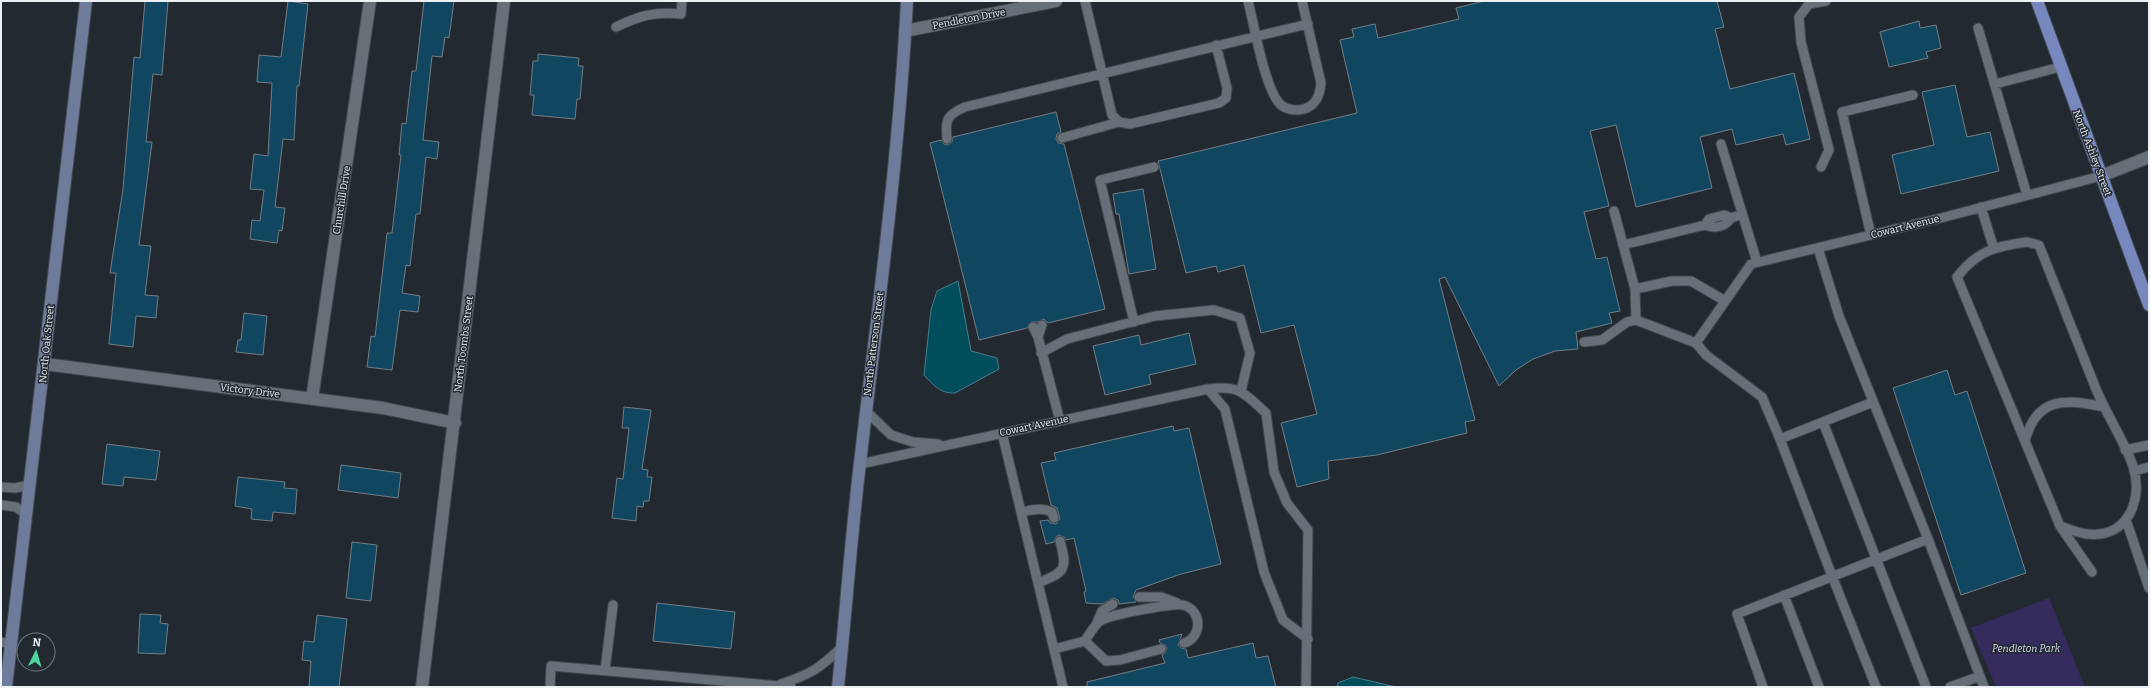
<svg xmlns="http://www.w3.org/2000/svg" width="2150" height="688" viewBox="0 0 2150 688" font-family="Bitter,serif">
<style>
.green{fill:#352c5d}
.water{fill:#004d5c;stroke:#477e8a}
.building{fill:#104660;stroke:#727d84}
.lines{fill:none;stroke-linecap:round;stroke-linejoin:round}
.lane-casing{stroke:#42484e;stroke-width:11}
.street-casing{stroke:#42484e;stroke-width:14}
.secondary-casing{stroke:#42484e;stroke-width:14}
.primary-casing{stroke:#42484e;stroke-width:14}
.lane{stroke:#676f78;stroke-width:9}
.street{stroke:#676f78;stroke-width:12}
.secondary{stroke:#6e7b9a;stroke-width:12}
.primary{stroke:#7688bd;stroke-width:12}
.labels{text-anchor:middle;dominant-baseline:central;stroke-width:3;stroke-linejoin:round;paint-order:stroke}
.street-label{font-size:10px;fill:#ecf1f6;stroke:#222931}
.park-label{font-size:10px;font-style:italic;fill:#dcdaf0;stroke:#222931}
</style>
<rect width="100%" height="100%" fill="#222931"/>
<path class="green" d="M2049 598 2085 687H1996L1971 628Z"/>
<path class="water" d="M958 281 971 351 997 358 999 369 955 393C941 394 933 385 924 375L931 310 937 291Z
M1353 677 1396 687H1337L1338 683Z"/>
<path class="building" d="M145 1H168L162 75 153 74 146 142H152L139 245 151 246 145 295 158 296 156 318 136 316 133 347 109 344 116 273H110L123 189 134 57 140 58Z
M288 1 308 4 299 86H297L294 140 283 139 275 207 285 208 282 231 279 230 277 243 250 239 252 220 260 221 264 190 250 189 254 154 268 156 272 83 257 82 259 55 281 57Z
M424 1H454L449 38 445 37 442 57 432 56 423 140 439 142 437 159 426 157 420 214H416L410 266 406 265 402 293 420 296 418 312 400 310 392 370 367 367 371 336 375 337 387 233H392L401 155H399L402 123 406 124 412 71H416Z
M1484 1H1717L1724 27 1715 29 1730 89 1794 73 1810 139 1786 145 1783 134 1736 145 1732 129 1700 137 1712 188 1636 207 1616 125 1590 131 1609 206 1584 212 1596 259 1607 257 1620 311 1609 313 1612 323 1576 332 1578 349 1555 351 1533 359 1516 370 1499 386 1445 277 1439 279 1475 420 1465 422 1467 433 1377 455 1328 461 1329 479 1297 487 1281 423 1317 414 1294 325 1261 333 1244 265 1218 272 1216 266 1186 273 1158 161 1357 113 1340 40 1354 37 1352 29 1375 24 1378 38 1459 19 1456 8Z
M1919 21 1920 28 1936 25 1941 48 1926 52 1928 58 1889 67 1880 32Z
M538 54 579 58 578 66H583L580 99H577L575 119 532 115 534 95H530L533 61H538Z
M1955 85 1967 137 1990 132 1999 171 1901 194 1892 155 1934 145 1922 92Z
M1056 112 1061 132 1057 134 1056 139 1058 143 1064 144 1105 309 1048 323 1044 319 1037 322H1031L1027 328 979 340 930 143 941 140 944 144 948 145 952 142 953 137Z
M1143 189 1156 269 1129 274 1119 214H1116L1113 194Z
M244 313 267 316 263 355 236 352 238 340H241Z
M1189 333 1196 364 1149 375 1151 384 1105 395 1093 346 1139 335 1141 345Z
M1947 370 1955 395 1967 391 2026 573 1961 595 1893 388Z
M624 407 651 410 642 469 648 470 647 477H652L649 501H644L643 507 637 506 636 521 612 518 617 478 623 479 629 428H622Z
M1173 426 1174 431 1189 428 1221 564 1181 574 1136 590 1133 597 1136 602 1119 604 1118 600 1113 598 1102 604 1086 603 1084 592 1086 591 1074 538 1066 540 1064 537 1059 535 1056 537 1054 542 1046 544 1040 521 1048 520 1050 523 1056 524 1060 519 1057 508 1051 505 1041 463 1056 460 1054 453Z
M107 444 160 451 156 480 124 477 123 486 102 484Z
M341 465 401 473 398 498 338 490Z
M238 477 285 482 284 488 297 489 295 514 273 512 272 521 251 519 252 509 235 506Z
M352 542 377 545 371 601 346 598Z
M657 603 735 612 731 649 653 641Z
M140 614 161 615 160 623 168 624 165 654 138 653Z
M317 615 347 619 339 687H309L311 661 302 660 304 641 314 642Z
M1182 634 1178 645 1181 648 1186 649 1188 658 1253 643 1256 658 1268 656 1276 687H1087V682L1165 663 1162 655 1165 653 1167 648 1165 645 1160 643 1159 640Z"/>
<g class="lines">
<defs>
<path id="lane" d="M1085 1 1112 115 1119 122 1130 124 1219 103 1226 98 1227 88 1216 45
M1248 1C1254 24 1265 91 1281 105 1287 110 1297 111 1304 109 1317 105 1320 94 1321 83L1302 1
M616 27C639 16 655 11 681 14L682 1
M1978 28 2027 195
M1995 84 2060 67
M1062 138 1119 122
M947 139C945 119 947 115 965 107L1308 24
M1721 144 1757 262
M1821 167 1829 150 1801 42 1799 17 1809 4 1826 1
M1981 207 1994 249
M1614 211 1635 289 1672 281H1691L1725 301
M1705 225 1709 219 1724 215 1731 218 1737 216
M1871 235 1842 112 1913 95
M2027 242 2039 245C2058 293 2077 341 2096 389 2107 416 2124 440 2133 466 2144 500 2127 539 2087 534 2078 533 2069 529 2060 526L1957 277C1977 251 1996 246 2027 242Z
M1623 245 1705 225C1715 229 1725 227 1731 218
M1818 248 1839 316 1928 539 1984 687
M1635 289 1636 320 1696 343 1706 355 1762 397 1780 439 1832 576 1876 687
M1134 322 1100 180 1154 167
M1033 327 1038 337 1060 421
M1038 337 1042 325
M1584 342 1602 340 1627 322 1636 320
M1696 343 1751 264 1941 218 2101 176
M1041 353 1067 339 1155 316 1214 310 1240 318 1250 353 1241 391
M1208 389 1225 409 1264 572 1283 620 1308 639
M866 411 891 435 913 442 938 444
M1823 422 1926 687
M1002 433 1063 687
M1780 439 1873 402
M2025 441C2036 397 2066 398 2104 407
M2125 450 2149 445
M860 464 1208 389C1240 385 1244 393 1266 413L1274 472 1287 503 1308 530 1306 687
M2134 471 2149 467
M1 487 15 488 30 485
M1 505 16 507 27 515
M1021 512C1032 510 1041 507 1052 512L1054 518
M2126 520 2149 588
M2060 526 2092 572
M1038 583C1065 572 1068 570 1060 541
M1784 595 1819 687
M1139 597H1161L1177 603
M1096 625 1102 611 1113 604
M1 642 11 644
M1054 649 1085 641
M1161 649 1120 660 1106 661 1085 641C1089 635 1095 623 1102 620 1113 614 1172 603 1183 605 1203 610 1202 638 1184 643
M605 670 613 605
M781 684C811 674 819 669 842 647
M550 687 551 666 791 687
M1763 687 1737 614 1928 539
M1950 687 1980 676"/>
<path id="street" d="M905 31 1056 1
M2101 176 2149 157
M45 364 383 408 455 423
M312 399 370 1
M422 687 504 1"/>
<path id="secondary" d="M6 687 86 1
M838 687C846 612 851 537 860 463 878 309 899 156 907 1"/>
<path id="primary" d="M2037 1 2149 305"/>
</defs>
<use href="#lane" class="lane-casing"/>
<use href="#street" class="street-casing"/>
<use href="#secondary" class="secondary-casing"/>
<use href="#primary" class="primary-casing"/>
<use href="#lane" class="lane"/>
<use href="#street" class="street"/>
<use href="#secondary" class="secondary"/>
<use href="#primary" class="primary"/>
</g>
<g class="labels">
<g class="street-label">
<text transform="translate(969 19) rotate(-11)">Pendleton Drive</text>
<text transform="translate(2092 153) rotate(69)">North Ashley Street</text>
<text transform="translate(342 200) rotate(-81)">Churchill Drive</text>
<text transform="translate(1905 227) rotate(-14)">Cowart Avenue</text>
<text transform="translate(47 344) rotate(-84)">North Oak Street</text>
<text transform="translate(464 344) rotate(-83)">North Toombs Street</text>
<text transform="translate(874 344) rotate(-83)">North Patterson Street</text>
<text transform="translate(250 391) rotate(7)">Victory Drive</text>
<text transform="translate(1034 426) rotate(-12)">Cowart Avenue</text>
</g>
<g class="park-label">
<text x="2026" y="649">Pendleton Park</text>
</g>
</g>
<rect width="2150" height="688" fill="none" stroke="#ecf1f6" stroke-width="4"/>
<g transform="translate(36 652) rotate(5)"><circle r="19" fill="#222931" stroke="#737980"/>
<path d="M0-3L7 15L0 10L-7 15Z" fill="#4bd49b"/>
<text y="-6" font-size="11" font-weight="bold" text-anchor="middle" fill="#ecf1f6">N</text>
</g>
</svg>
